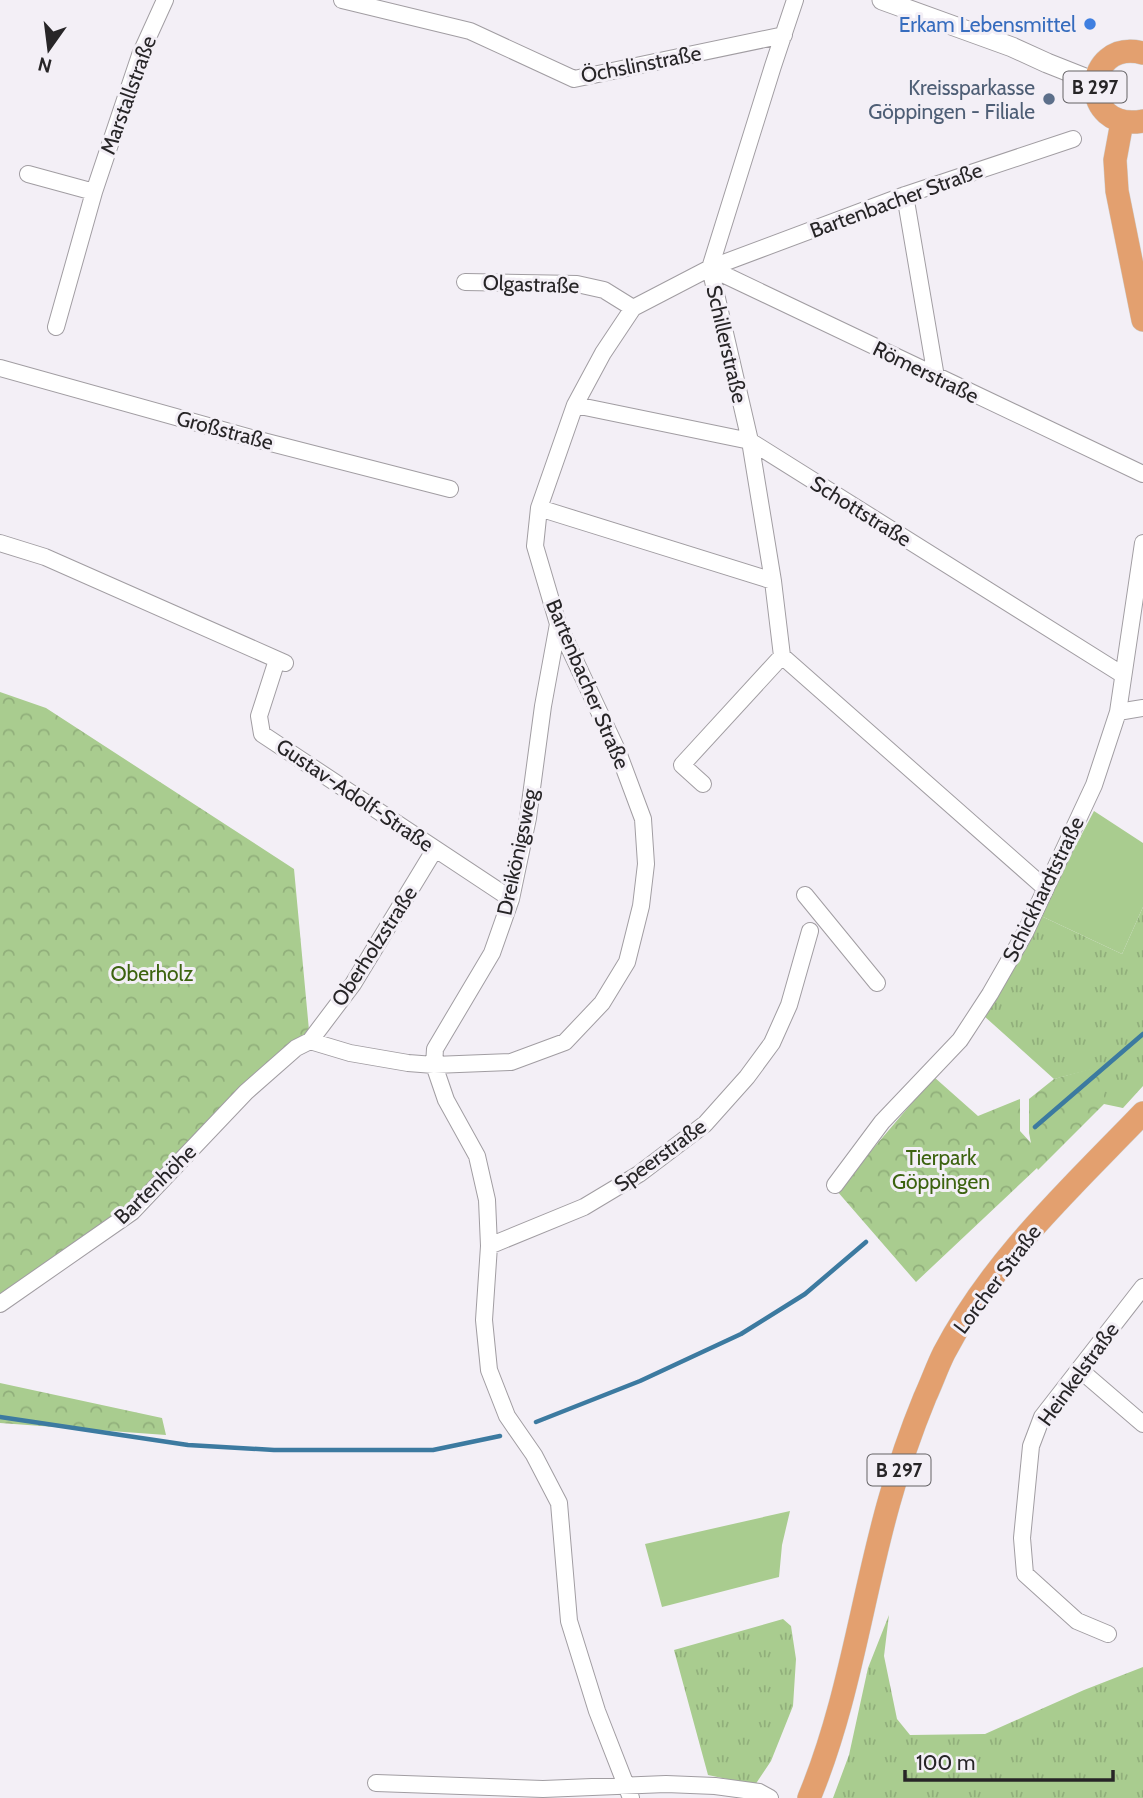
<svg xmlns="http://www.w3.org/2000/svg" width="1143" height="1798" viewBox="0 0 1143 1798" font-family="Cabin,sans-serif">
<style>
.grass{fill:url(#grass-tufts)}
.forest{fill:url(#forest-crowns)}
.garden{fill:#a9cc8f}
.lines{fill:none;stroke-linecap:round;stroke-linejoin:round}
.stream{stroke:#3c7aa0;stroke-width:4.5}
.minor-casing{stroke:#a19da2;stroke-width:18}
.tertiary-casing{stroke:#a19da2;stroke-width:21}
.primary-casing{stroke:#cfcfcf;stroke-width:24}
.minor{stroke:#fff;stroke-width:16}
.tertiary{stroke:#fff;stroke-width:19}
.primary{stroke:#e3a06f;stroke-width:23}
.shop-dot{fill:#3f7fe0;stroke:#f3eff6;stroke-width:2.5}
.service-dot{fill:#5c6f8a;stroke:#f3eff6;stroke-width:2.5}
.labels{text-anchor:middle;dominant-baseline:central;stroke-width:6;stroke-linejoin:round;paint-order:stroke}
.shield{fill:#f3eff6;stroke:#646265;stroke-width:2}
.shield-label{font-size:19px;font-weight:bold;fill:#272527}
.shop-label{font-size:21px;fill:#366cbe;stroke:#f3eff6;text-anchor:end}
.street-label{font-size:21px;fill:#272527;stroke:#f3eff6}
.service-label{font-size:21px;fill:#4e5e75;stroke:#f3eff6;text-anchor:end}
.park-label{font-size:21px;fill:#3c630f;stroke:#f3eff6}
</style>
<defs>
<pattern id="grass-tufts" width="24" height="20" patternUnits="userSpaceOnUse" patternTransform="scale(1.75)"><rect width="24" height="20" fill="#a9cc8f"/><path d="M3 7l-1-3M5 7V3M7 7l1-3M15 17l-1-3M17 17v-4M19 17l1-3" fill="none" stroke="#91af7b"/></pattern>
<pattern id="forest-crowns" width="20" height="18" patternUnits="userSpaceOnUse" patternTransform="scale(1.75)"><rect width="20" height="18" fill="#a9cc8f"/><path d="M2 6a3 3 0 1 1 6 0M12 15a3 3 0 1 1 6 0" fill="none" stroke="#91af7b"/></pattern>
</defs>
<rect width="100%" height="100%" fill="#f3eff6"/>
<path class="grass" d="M1143 907V1086L1123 1108 1104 1104V1066L1054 1079 984 1016 1039 915 1122 954Z
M889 1615 884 1656 897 1719 910 1735 985 1734 1084 1690 1143 1667V1798H833L849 1755 868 1668Z
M783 1619 791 1626 796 1659 793 1706 771 1761 755 1785 708 1775 674 1650Z"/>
<path class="forest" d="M0 692 46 708 294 869 310 1041 132 1212 0 1299Z
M1104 1065V1104L1038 1170 1037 1168 916 1282 837 1191 934 1077 978 1116 1020 1099V1131L1031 1143 1029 1133V1099L1054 1079Z
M0 1383 162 1418 166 1435 0 1423Z"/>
<path class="garden" d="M1094 811 1143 843V907L1122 954 1039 915Z
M790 1511 782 1545 779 1577 662 1607 645 1544Z"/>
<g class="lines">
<path class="stream" d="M1035 1127 1143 1034
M0 1417 188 1445 274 1450H433L500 1436
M536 1422 640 1381 741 1334 805 1294 866 1242"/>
<defs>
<path id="minor" d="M342 0 470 31 574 79 784 35
M795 0 773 66 710 268 750 441 773 581 782 656 1045 888
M28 174 94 192 140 55 165 0
M905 195 936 377
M710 268 1143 474
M465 282 577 284 604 290 633 308
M56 327 94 192
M0 368 255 439 450 489
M575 405 750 441 1123 675
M539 508 773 581
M0 543 45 557 285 663
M558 624 543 706 528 818 511 899 492 953 435 1049 434 1065 446 1100 477 1156 487 1200 489 1246 484 1320 489 1370 507 1416 534 1455 559 1503 569 1621 597 1711 631 1798
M277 660 259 716 262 734 511 899
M1118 712 1143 708
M703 784 682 765 782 656
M805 895 877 983
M310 1041 353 984 435 849
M835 1185 882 1122 960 1040 990 994 1025 933 1094 785 1118 712 1143 543
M489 1246 584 1207 639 1174 705 1124 747 1077 772 1043 789 1005 810 931
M0 1304 132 1212 246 1092 296 1048 310 1041 350 1053 408 1063 434 1065 511 1062 565 1042 602 1003 627 962 641 906 646 864 643 819 618 752 558 624 535 546 539 508 575 405 603 353 633 308 710 268 905 195 1073 139
M1079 1369 1143 1424
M1108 1634 1077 1621 1025 1574 1022 1538 1031 1446 1042 1417 1143 1287
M376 1783 543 1789 666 1784 715 1786 759 1792 770 1798"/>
<path id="tertiary" d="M882 0 1012 47 1047 63 1095 82"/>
<path id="primary" d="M1143 53C1082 38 1078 133 1143 121
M1122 122 1115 160 1117 191 1143 320
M809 1798C849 1702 861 1601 889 1502 899 1466 911 1431 925 1397 932 1382 937 1367 944 1353 993 1259 1071 1188 1143 1113"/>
</defs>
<use href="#minor" class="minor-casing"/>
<use href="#tertiary" class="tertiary-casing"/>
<use href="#primary" class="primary-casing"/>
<use href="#minor" class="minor"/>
<use href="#tertiary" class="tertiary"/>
<use href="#primary" class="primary"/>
</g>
<circle class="shop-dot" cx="1090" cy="24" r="7"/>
<circle class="service-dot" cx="1049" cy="99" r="7"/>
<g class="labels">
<g class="shield">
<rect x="1063.5" y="71.5" width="63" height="31" rx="5"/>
<rect x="867.5" y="1454.5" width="63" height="31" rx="5"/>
</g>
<g class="shield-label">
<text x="1095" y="87">B 297</text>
<text x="899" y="1470">B 297</text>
</g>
<g class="shop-label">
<text x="1076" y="24">Erkam Lebensmittel</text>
</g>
<g class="street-label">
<text transform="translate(641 64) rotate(-11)">Öchslinstraße</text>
<text transform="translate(128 95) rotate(-70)">Marstallstraße</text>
<text transform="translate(896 200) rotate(-20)">Bartenbacher Straße</text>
<text transform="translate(531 284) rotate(2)">Olgastraße</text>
<text transform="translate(727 344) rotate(77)">Schillerstraße</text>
<text transform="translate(926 372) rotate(26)">Römerstraße</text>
<text transform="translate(225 430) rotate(15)">Großstraße</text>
<text transform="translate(861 511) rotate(32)">Schottstraße</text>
<text transform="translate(588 684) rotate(67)">Bartenbacher Straße</text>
<text transform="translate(355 795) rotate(34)">Gustav-Adolf-Straße</text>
<text transform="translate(517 852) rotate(-78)">Dreikönigsweg</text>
<text transform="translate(1043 889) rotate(-64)">Schickhardtstraße</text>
<text transform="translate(374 946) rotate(-57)">Oberholzstraße</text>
<text transform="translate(660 1155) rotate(-36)">Speerstraße</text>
<text transform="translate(155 1184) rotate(-44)">Bartenhöhe</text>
<text transform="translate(997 1279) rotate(-53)">Lorcher Straße</text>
<text transform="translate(1078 1374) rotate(-54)">Heinkelstraße</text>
</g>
<g class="service-label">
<text x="1035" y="87">Kreissparkasse<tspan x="1035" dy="24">Göppingen - Filiale</tspan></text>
</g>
<g class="park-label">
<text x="152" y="973">Oberholz</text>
<text x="941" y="1157">Tierpark<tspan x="941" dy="24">Göppingen</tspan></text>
</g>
</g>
<g transform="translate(49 49) rotate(194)" stroke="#f3eff6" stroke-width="5" paint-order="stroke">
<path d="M0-5L12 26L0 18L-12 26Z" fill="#272527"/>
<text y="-10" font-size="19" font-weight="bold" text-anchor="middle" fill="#272527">N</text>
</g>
<path d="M905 1770v10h208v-10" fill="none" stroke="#272527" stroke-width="3.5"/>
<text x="916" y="1770" font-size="21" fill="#272527" stroke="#f3eff6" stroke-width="5" paint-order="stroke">100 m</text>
</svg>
